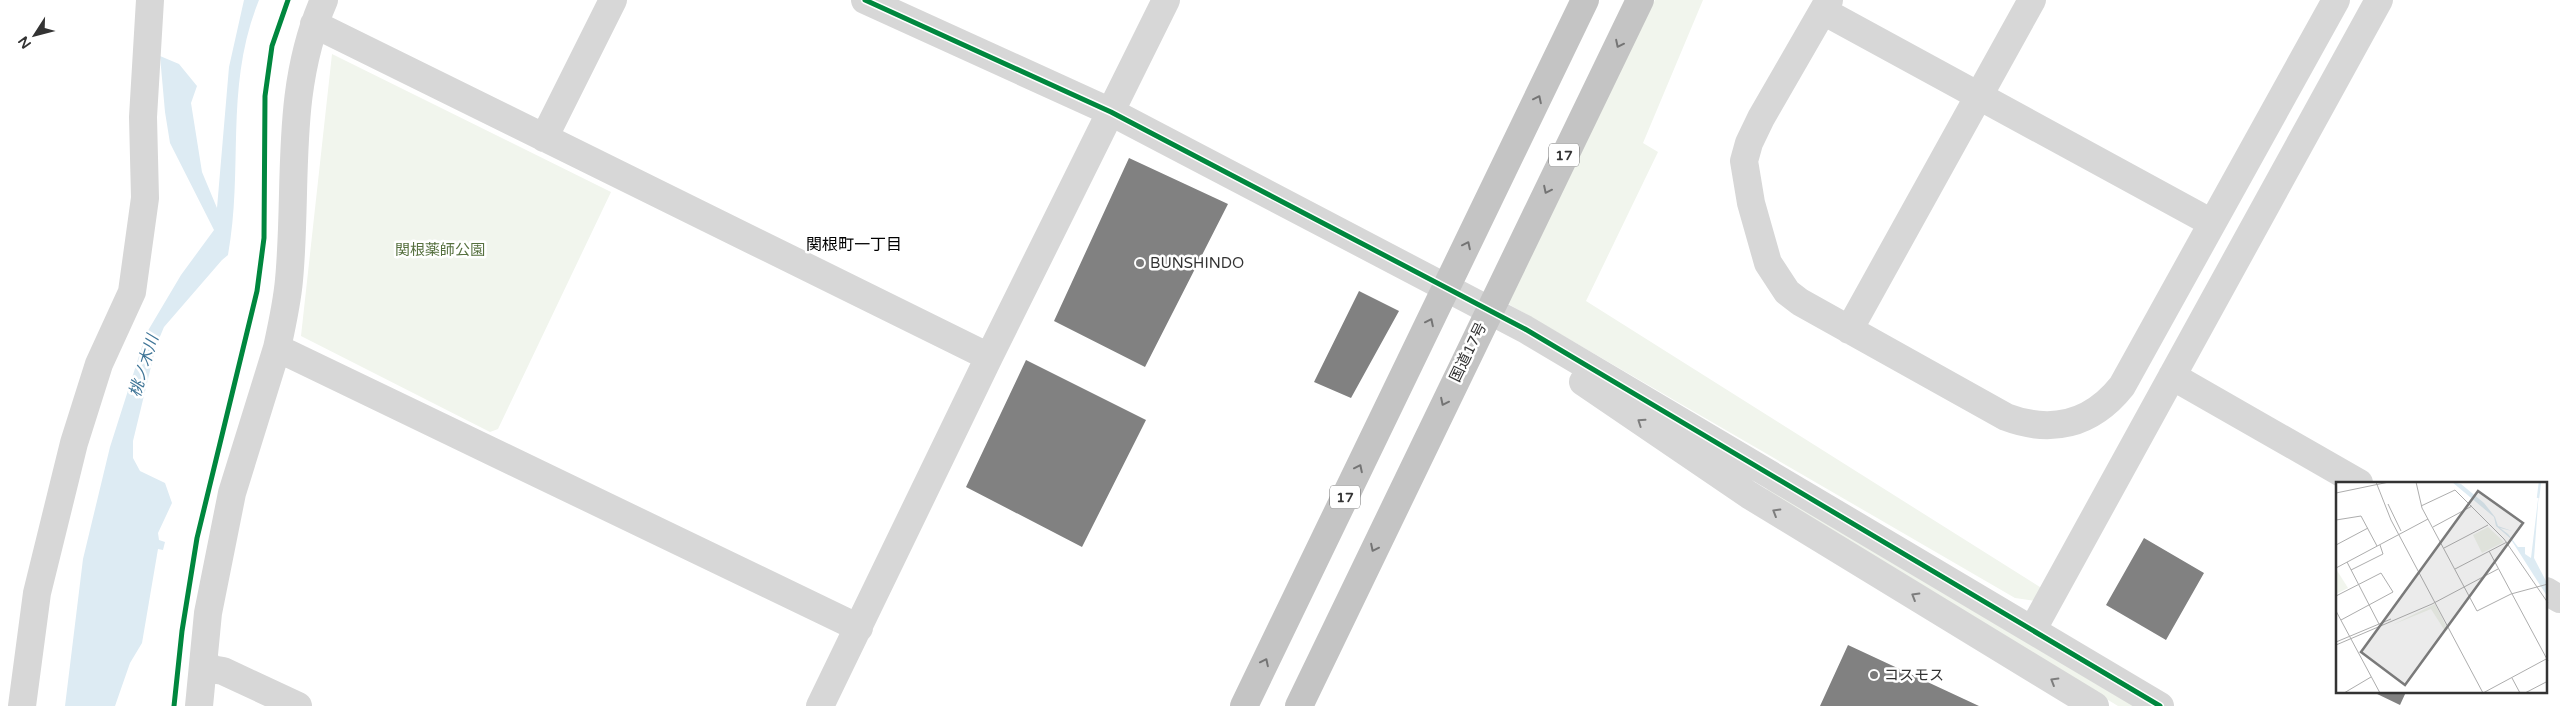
<svg xmlns="http://www.w3.org/2000/svg" width="2560" height="706" viewBox="0 0 2560 706" font-family="'Varela Round','Noto Sans JP',sans-serif">
<style>
.green{fill:#f1f5ed}
.water{fill:#ddebf3}
.building{fill:#818181}
.lines{fill:none;stroke-linecap:round;stroke-linejoin:round}
.minor{stroke:#d7d7d7;stroke-width:28}
.highway{stroke:#c4c4c4;stroke-width:28}
.cycleway-casing{stroke:#fff;stroke-width:8}
.cycleway{stroke:#00873e;stroke-width:5}
.oneway{stroke:#747474}
.oneway2{stroke:#7d7d7d}
.poi-dot{fill:#7a7a7a;stroke:#fff;stroke-width:2}
.labels{text-anchor:middle;dominant-baseline:central;stroke-width:5;stroke-linejoin:round;paint-order:stroke}
.shield{fill:#fff;stroke:#707070;stroke-width:1}
.shield-label{font-size:14px;font-weight:bold;fill:#333}
.park-label{font-size:15px;fill:#56703f;stroke:#fff}
.poi-label{font-size:15px;fill:#333;stroke:#fff;text-anchor:start}
.street-label{font-size:15px;fill:#333;stroke:#fff}
.neighbourhood-label{font-size:16px;fill:#000;stroke:#fff}
.water-label{font-size:16px;font-style:italic;fill:#3f7597;stroke:#fff}
.inset-river{fill:none;stroke:#ddebf3;stroke-width:2.5}
.inset-road{fill:none;stroke:#adadad;stroke-width:1}
.view{fill:#7a7a7a;fill-opacity:0.15;stroke:#7a7a7a;stroke-width:2.5}
.inset-edge{fill:none;stroke:#333;stroke-width:2.5}
</style>
<rect width="100%" height="100%" fill="#fff"/>
<path class="green" d="M1655 0H1703L1643 143 1658 152 1586 301 2043 589 2035 601 2015 598 1505 302Z
M332 54 611 192 498 429 490 432 301 336Z
M1770 481 2140 706H2118L1766 492Z"/>
<path class="water" d="M244 0H259C224 86 244 167 228 255L222 260 164 327 156 346 133 441V458L140 471 165 483 172 503 158 533 159 540 165 542 163 550 158 549 142 643 130 663 115 706H65L83 559 110 447 146 334 181 275 214 230 170 143 165 112 160 56 179 64 197 86 191 103 202 172 217 208 229 67Z"/>
<path class="building" d="M1129 158 1228 204 1145 367 1054 321Z
M1359 291 1399 311 1351 398 1314 382Z
M1026 360 1146 420 1082 547 966 487Z
M2144 538 2204 573 2166 640 2106 605Z
M1848 645 1979 706H1820Z
M2373 692H2406L2400 705Z"/>
<g class="lines">
<path class="minor" d="M865 0 1111 112 1525 329 2160 706
M1829 0 1761 118 1749 143 1744 161 1751 203 1768 263 1787 292 1800 302 2006 417C2051 434 2091 425 2122 386L2336 0
M1823 11 2212 223
M314 24 989 357
M544 138 613 0
M1849 330 2032 0
M277 348 859 628
M2172 376 2359 483
M1583 382 1749 495 2095 706
M2546 591 2560 599
M2033 629 2379 0
M204 660 211 669 223 671 298 706
M22 706 37 593 74 443 99 364 132 292 145 198 143 117 150 0
M199 706 208 613 232 493 277 348C282 325 287 303 289 280 298 184 284 91 324 0
M820 706 989 357 1166 0"/>
<path class="highway" d="M1244 706 1585 0
M1299 706 1640 0"/>
<defs>
<path id="cycleway" d="M865 0 1111 112 1525 329 2160 706
M174 706 182 631 197 538 257 291 264 238 265 96 272 46 288 0"/>
</defs>
<use href="#cycleway" class="cycleway-casing"/>
<use href="#cycleway" class="cycleway"/>
</g>
<defs><path id="oneway-chevron" d="M-2-3.5L2.5 0L-2 3.5" fill="none" stroke-width="1.6" stroke-linecap="round" stroke-linejoin="round" transform="scale(1.25)"/></defs>
<g class="oneway">
<use href="#oneway-chevron" transform="translate(1619 44) rotate(116)"/>
<use href="#oneway-chevron" transform="translate(1538 99) rotate(-64)"/>
<use href="#oneway-chevron" transform="translate(1547 190) rotate(116)"/>
<use href="#oneway-chevron" transform="translate(1467 245) rotate(-64)"/>
<use href="#oneway-chevron" transform="translate(1430 322) rotate(-64)"/>
<use href="#oneway-chevron" transform="translate(1444 402) rotate(116)"/>
<use href="#oneway-chevron" transform="translate(1359 468) rotate(-64)"/>
<use href="#oneway-chevron" transform="translate(1374 548) rotate(116)"/>
<use href="#oneway-chevron" transform="translate(1265 662) rotate(-64)"/>
</g>
<g class="oneway2">
<use href="#oneway-chevron" transform="translate(1641 422) rotate(-146)"/>
<use href="#oneway-chevron" transform="translate(1776 512) rotate(-149)"/>
<use href="#oneway-chevron" transform="translate(1915 596) rotate(-149)"/>
<use href="#oneway-chevron" transform="translate(2054 681) rotate(-149)"/>
</g>
<g class="poi-dot">
<circle cx="1140" cy="263" r="5"/>
<circle cx="1874" cy="675" r="5"/>
</g>
<g class="labels">
<g class="shield">
<rect x="1549" y="143.5" width="30" height="23" rx="4"/>
<rect x="1330" y="485.5" width="30" height="23" rx="4"/>
</g>
<g class="shield-label">
<text x="1564" y="155">17</text>
<text x="1345" y="497">17</text>
</g>
<g class="park-label">
<text x="440" y="250">関根薬師公園</text>
</g>
<g class="poi-label">
<text x="1150" y="263">BUNSHINDO</text>
<text x="1884" y="675">コスモス</text>
</g>
<g class="street-label">
<text transform="translate(1468 352) rotate(-64)">国道17号</text>
</g>
<g class="neighbourhood-label">
<text x="854" y="245">関根町一丁目</text>
</g>
<g class="water-label">
<text transform="translate(144 366) rotate(-73)">桃ノ木川</text>
</g>
</g>
<g transform="translate(2336 482)">
<rect width="211" height="211" fill="#fff"/>
<path d="M152 45 168 60 146 71 137 53ZM0 87 12 106 0 112ZM99 122 112 148 109 149 95 127 56 143Z" fill="#f1f5ed"/>
<path d="M116 0 125 2 148 21 159 35 162 44 176 49 164 46 172 52 182 65H189V72L195 76 203 9 198 76 211 101V114L174 56 160 44 158 35Z" fill="#ddebf3"/>
<path class="inset-river" d="M202 16 204 0"/>
<path class="inset-road" d="M40 0 55 38 147 211M80 0 86 26 141 129 175 112 212 102M0 11 53 0M52 22 65 49M85 24 119 8 168 57 212 121M0 38 25 34 41 64M97 45 136 24M0 63 32 46M108 66 152 43M153 69 212 179M11 80 43 142M0 86 92 37M119 87 171 60M15 88 47 72 44 63M0 114 45 91 57 110 5 138M0 129 44 211M0 160 55 137M0 163 96 122 162 87M176 196 184 211M8 211 35 195M147 211 212 176M189 211 212 199"/>
<path class="view" d="M142 9 187 41 69 203 25 170Z"/>
<rect width="211" height="211" class="inset-edge"/>
</g>
<g transform="translate(35 35) rotate(234)" stroke="#ffffff" stroke-width="4" paint-order="stroke">
<path d="M0-4L9 19L0 12L-9 19Z" fill="#333333"/>
<text y="-8" font-size="14" font-weight="bold" text-anchor="middle" fill="#333333">N</text>
</g>
</svg>
